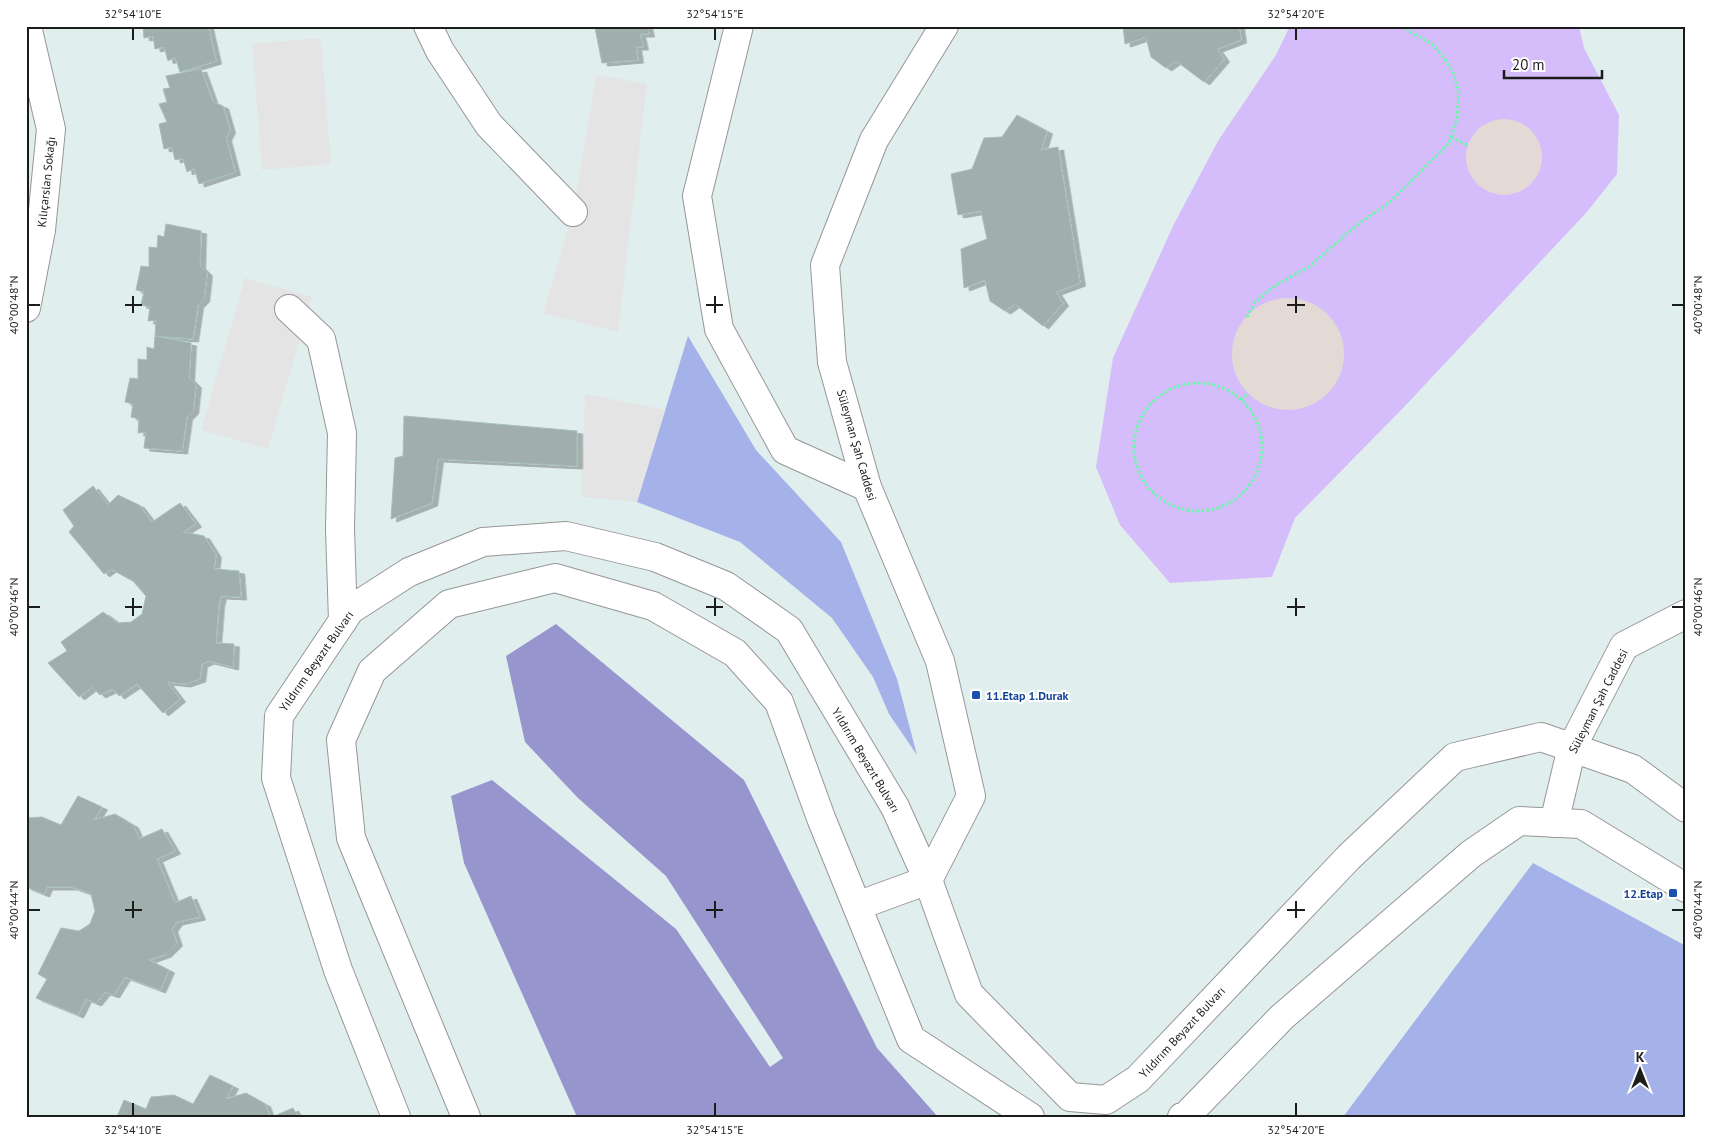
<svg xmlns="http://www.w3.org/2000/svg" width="1712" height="1143" viewBox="0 0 1712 1143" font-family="'PT Sans',sans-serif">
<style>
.grass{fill:#a5b1e9}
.forest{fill:#9795ce}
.park{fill:#d5bcfa}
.parking{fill:#e4e4e4}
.plaza{fill:#e3dad6}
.building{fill:#a1afac;stroke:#a4bfb9;filter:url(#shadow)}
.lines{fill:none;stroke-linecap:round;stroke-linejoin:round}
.minor-casing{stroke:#969696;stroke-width:30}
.tertiary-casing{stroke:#969696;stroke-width:30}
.path{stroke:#64fca6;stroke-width:3;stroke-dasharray:2.5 2.5;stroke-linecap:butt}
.minor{stroke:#fff;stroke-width:28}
.tertiary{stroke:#fff;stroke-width:28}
.ticks{fill:none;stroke:#1c1c1c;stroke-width:2}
.transit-dot{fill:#1a4fb4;stroke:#fff;stroke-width:2}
.labels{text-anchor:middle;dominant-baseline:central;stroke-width:4;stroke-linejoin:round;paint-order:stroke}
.street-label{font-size:12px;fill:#1c1c1c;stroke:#fff}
.transit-label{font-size:12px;font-weight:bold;fill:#164399;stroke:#fff;text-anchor:start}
.neatline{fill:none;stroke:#1c1c1c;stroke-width:2}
.ticks-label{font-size:12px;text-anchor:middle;fill:#1c1c1c}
</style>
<defs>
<filter id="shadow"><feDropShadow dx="5.5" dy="3" stdDeviation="0" flood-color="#0004"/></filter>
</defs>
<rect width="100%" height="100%" fill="#e1eeee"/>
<path class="grass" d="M688 336 756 450 841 542 897 679 917 755 889 714 873 677 832 618 740 542 637 502Z
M1533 863 1686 946V1117H1343Z"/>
<path class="forest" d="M556 624 744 780 877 1048 938 1117H577L464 863 451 796 492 780 676 929 770 1067 783 1058 666 876 578 798 525 742 506 656Z"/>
<path class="park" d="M1290 26H1579L1584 48 1619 115 1617 174 1586 213 1405 406 1295 518 1272 577 1170 583 1120 525 1096 467 1113 358 1174 224 1218 141 1276 55Z"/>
<path class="parking" d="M321 38 331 164 262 170 252 44Z
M596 75 647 84 618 332 543 313 573 212Z
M245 278 312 297 268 449 201 430Z
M585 394 665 410 637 502 581 497Z"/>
<path class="plaza" d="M1466 157a38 38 0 1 1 76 0a38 38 0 1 1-76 0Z
M1232 354a56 56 0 1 1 112 0a56 56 0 1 1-112 0Z"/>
<path class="building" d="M143 26H208L216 61 180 72 175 57 168 61 164 47 155 49 153 36 144 38Z
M592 26H647L649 34H640L643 47H636L638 60 602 63 595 28Z
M1123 26H1239L1241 40 1217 49 1224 59 1204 82 1176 61 1166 68 1151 57 1146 37 1125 44Z
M201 69 213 102 223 106 230 130 226 138 235 172 199 184 194 168 187 172 183 158 175 160 172 147 164 149 159 124 167 122 159 104 167 102 163 89 170 88 166 76Z
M1017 115 1047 131 1041 150 1058 147 1080 283 1056 292 1063 303 1043 326 1015 304 1005 311 990 301 985 280 964 288 961 249 987 239 981 211 958 215 951 174 972 169 984 138 1002 137Z
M166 224 201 231 200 266 207 273 204 299 198 305 193 339 155 336 156 320 148 321 150 307 141 305 144 292 136 290 141 266 149 267V247L157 248 158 235 164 237Z
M155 336 191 343 189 378 196 385 193 411 187 417 182 451 144 448 146 432 138 433 139 419 131 417 133 404 125 402 130 378 138 379V359L147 360V347L154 349Z
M404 416 577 431V466L438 459 432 503 391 519 395 458 403 456Z
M93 486 108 505 118 495 139 505 152 522 180 503 196 524 183 532 204 536 216 555 214 569 239 571 241 597 221 596 219 604 216 643 234 644 233 667 209 661 202 664 200 679 185 684 167 682 180 699 163 713 137 684 119 696 113 689 100 695 92 687 79 697 48 663 67 651 61 642 103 612 118 623 131 622 142 614 146 596 133 581 111 569 104 574 69 532 74 526 63 510Z
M78 796 102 807 94 820 115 814 133 825 139 839 162 829 175 851 157 859 175 903 191 896 200 917 177 922 172 929 177 943 166 954 149 960 169 970 160 990 125 977 114 995 105 992 96 1003 86 999 78 1015 36 998 47 979 38 974 61 928 79 931 90 924 95 911 91 894 72 887H47L44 894 26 887V818L42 817 61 825Z
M210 1075 233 1086 226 1099 246 1093 265 1104 270 1117H117L124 1100 146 1109 151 1097 174 1095 193 1104Z
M293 1108 298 1117H272Z"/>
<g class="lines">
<defs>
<path id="minor" d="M428 26 440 51 489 125 573 212
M739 26 697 196 719 329 785 450 867 487
M26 308 41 230 51 129 27 26
M289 309 321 339 342 433 340 529 343 621
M396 1117 338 970 276 778 279 716 350 610 409 572 483 542 566 536 655 557 726 586 789 630 895 807 928 880 969 994 1070 1097 1106 1100 1138 1079 1349 857 1455 757 1541 737 1633 769 1686 808
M466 1117 351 838 341 740 372 671 449 604 555 578 653 606 735 653 779 702 821 818 911 1039 1030 1117
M1182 1117 1187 1115 1282 1017 1471 854 1519 821 1581 824 1686 888"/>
<path id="tertiary" d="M1554 823 1572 747 1624 646 1686 614
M857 906 928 880 971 796 940 661 867 487 832 362 825 265 874 140 944 26"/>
</defs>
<use href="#minor" class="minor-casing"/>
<use href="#tertiary" class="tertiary-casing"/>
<path class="path" d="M1451 137 1467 145
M1247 317 1255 302 1273 287 1310 266 1357 225 1389 203 1449 143 1457 119 1459 92 1453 73 1443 56 1432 44 1409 31 1405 26
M1134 447a64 64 0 1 1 128 0a64 64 0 1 1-128 0Z
M1241 400 1248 393"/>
<use href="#minor" class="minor"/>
<use href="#tertiary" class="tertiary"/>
</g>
<path class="ticks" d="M133 28V40M715 28V40M1296 28V40M133 296V313M715 296V313M1296 296V313M28 305H40M125 305H142M706 305H723M1287 305H1305M1672 305H1684M133 598V616M715 598V616M1296 598V616M28 607H40M125 607H142M706 607H723M1287 607H1305M1672 607H1684M133 901V918M715 901V918M1296 901V918M28 910H40M125 910H142M706 910H723M1287 910H1305M1672 910H1684M133 1103V1116M715 1103V1116M1296 1103V1116"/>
<g class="transit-dot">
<rect x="971" y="690" width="10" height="10" rx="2.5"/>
<rect x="1668" y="888" width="10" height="10" rx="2.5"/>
</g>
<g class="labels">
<g class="street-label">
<text transform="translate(46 182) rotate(-84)">Kılıçarslan Sokağı</text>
<text transform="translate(857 445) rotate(74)">Süleyman Şah Caddesi</text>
<text transform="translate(316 661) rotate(-55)">Yıldırım Beyazıt Bulvarı</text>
<text transform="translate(1598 701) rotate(-63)">Süleyman Şah Caddesi</text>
<text transform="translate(866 760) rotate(59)">Yıldırım Beyazıt Bulvarı</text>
<text transform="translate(1182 1032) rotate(-47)">Yıldırım Beyazıt Bulvarı</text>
</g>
<g class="transit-label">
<text x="986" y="695">11.Etap 1.Durak</text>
<text x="1663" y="893" text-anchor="end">12.Etap</text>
</g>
</g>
<rect width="1712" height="1143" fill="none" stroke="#ffffff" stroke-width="55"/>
<g transform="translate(1640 1070)" stroke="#ffffff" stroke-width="4" paint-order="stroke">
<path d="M0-4L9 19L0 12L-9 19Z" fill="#1c1c1c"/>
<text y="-8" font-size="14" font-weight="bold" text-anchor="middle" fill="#1c1c1c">K</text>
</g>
<path d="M1504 70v8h98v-8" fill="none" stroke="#1c1c1c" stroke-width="2.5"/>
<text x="1512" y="70" font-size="15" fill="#1c1c1c" stroke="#ffffff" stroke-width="4" paint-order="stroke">20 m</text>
<rect x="28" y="28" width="1656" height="1088" class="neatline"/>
<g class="ticks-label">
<text x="133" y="18">32°54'10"E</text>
<text x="715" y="18">32°54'15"E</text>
<text x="1296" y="18">32°54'20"E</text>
<text transform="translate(14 305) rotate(-90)" y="4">40°00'48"N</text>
<text transform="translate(1698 305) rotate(-90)" y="4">40°00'48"N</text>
<text transform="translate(14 607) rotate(-90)" y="4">40°00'46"N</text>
<text transform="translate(1698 607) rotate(-90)" y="4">40°00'46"N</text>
<text transform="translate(14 910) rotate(-90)" y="4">40°00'44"N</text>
<text transform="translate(1698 910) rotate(-90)" y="4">40°00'44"N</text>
<text x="133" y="1134">32°54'10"E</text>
<text x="715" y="1134">32°54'15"E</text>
<text x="1296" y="1134">32°54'20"E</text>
</g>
</svg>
